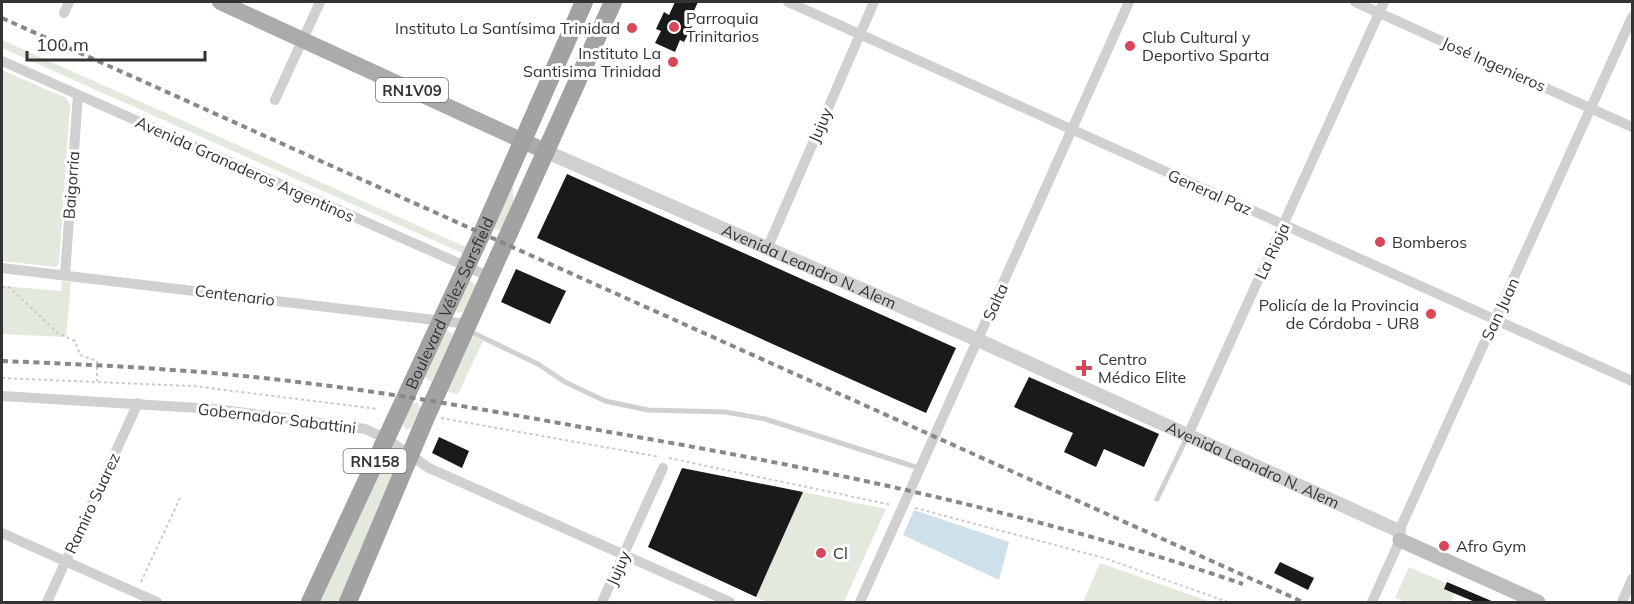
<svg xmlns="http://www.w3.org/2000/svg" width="1634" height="604" viewBox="0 0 1634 604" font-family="Mulish,sans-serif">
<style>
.green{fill:#e3e9dd}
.water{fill:#cee0e9}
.building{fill:#1a1a1a}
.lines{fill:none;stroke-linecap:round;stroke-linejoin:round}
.path{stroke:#cacaca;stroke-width:2;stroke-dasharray:3 3;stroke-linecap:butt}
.service{stroke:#d0d0d0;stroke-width:5}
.minor{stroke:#d0d0d0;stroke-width:10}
.tertiary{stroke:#d0d0d0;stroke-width:14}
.secondary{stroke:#bdbdbd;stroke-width:15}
.primary{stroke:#ababab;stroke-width:16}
.trunk{stroke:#a2a2a2;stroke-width:18}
.rail{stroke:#888;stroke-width:4;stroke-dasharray:6 4.5;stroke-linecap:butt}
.poi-dot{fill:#d84757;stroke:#fff;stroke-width:2}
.labels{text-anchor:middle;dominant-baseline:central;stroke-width:6;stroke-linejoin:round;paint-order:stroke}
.shield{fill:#fff;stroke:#707070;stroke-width:1.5}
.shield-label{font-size:15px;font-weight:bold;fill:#333}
.poi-label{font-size:16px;fill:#333;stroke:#fff;text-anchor:start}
.street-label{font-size:16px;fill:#333;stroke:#fff}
</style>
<rect width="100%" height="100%" fill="#fff"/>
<path class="green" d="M2 40 468 248 462 253 2 48Z
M2 70 66 98 70 105 59 264 56 267 2 261Z
M513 184V204L502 229 496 230 493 227Z
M469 280 476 285 464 312H458L455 309Z
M62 281 71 282 66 337 2 334V286L61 291Z
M447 330 453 334 432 381H430L424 377Z
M472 336 483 341 458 394 444 391Z
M418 402 420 408 411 428 406 430 403 424 412 404Z
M383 462 391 463 397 469 340 602H317Z
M803 492 886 509 844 602H767L756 597Z
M1100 563 1211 602H1083Z
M1409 567 1446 583 1455 593 1451 602H1405L1395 598Z"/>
<path class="water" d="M914 510 1009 542 999 580 903 535Z"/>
<path class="building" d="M675 2H698L688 24 692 26 684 42 680 40 675 52 655 43 661 31 656 29 664 12 669 15Z
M567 174 956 348 926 413 537 238Z
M516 269 566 291 550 324 501 302Z
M1029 377 1159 434 1144 467 1104 449 1096 467 1064 452 1073 433 1014 407Z
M439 437 469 451 462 468 432 453Z
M682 468 803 492 756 597 648 547Z
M1280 562 1314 578 1308 590 1274 573Z
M1447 582 1494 602H1475L1444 589Z"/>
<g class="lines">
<path class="path" d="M2 287H9L58 333 75 341 80 355 97 361V381
M2 378 193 386 378 409
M441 418 660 457
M669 458 892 505
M915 508 1104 558 1228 602
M141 582 180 498"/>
<path class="service" d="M469 331 538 364 565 382 605 401 648 410 725 412 765 419 919 468
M1157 499 1187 437"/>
<path class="minor" d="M788 2 1632 381
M1355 2 1632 127
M64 13 69 2
M2 61 490 277
M275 100 320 2
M767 249 874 2
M2 268 468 324
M65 275 78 95
M2 396 216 409 365 429 385 438 429 468 730 602
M1188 435 1384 2
M2 533 157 602
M47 602 138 403
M602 602 663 468
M860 602 1129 2
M1372 602 1400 540 1399 531 1632 17
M1622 602 1632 579"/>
<path class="tertiary" id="s1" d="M547 152 978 340 1399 531"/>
<path class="secondary" d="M1400 540 1538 602"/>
<path class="primary" d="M220 2 547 152"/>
<g class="trunk">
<path id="s2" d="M310 602 482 233 584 2"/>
<path d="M348 602 427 415 613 2"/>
</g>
<path class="rail" d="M2 18 1303 602
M2 361C103 365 205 370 306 383 415 396 524 417 632 436 839 472 1044 516 1243 584"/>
</g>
<g class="poi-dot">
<circle cx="674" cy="27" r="6"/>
<circle cx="632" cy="28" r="6"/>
<circle cx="1130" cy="46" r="6"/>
<circle cx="673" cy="62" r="6"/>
<circle cx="1380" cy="242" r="6"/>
<circle cx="1431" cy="314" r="6"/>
<path d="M1081 359h6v6h6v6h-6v6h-6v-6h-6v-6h6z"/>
<circle cx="1444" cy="546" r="6"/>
<circle cx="821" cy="553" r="6"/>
</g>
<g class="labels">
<g class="shield">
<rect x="376" y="78" width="72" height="24" rx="4.5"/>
<rect x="343.5" y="449" width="63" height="24" rx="4.5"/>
</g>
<g class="shield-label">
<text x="412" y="90">RN1V09</text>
<text x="375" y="461">RN158</text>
</g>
<g class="poi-label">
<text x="686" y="18">Parroquia<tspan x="686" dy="18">Trinitarios</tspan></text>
<text x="620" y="28" text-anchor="end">Instituto La Santísima Trinidad</text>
<text x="1142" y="37">Club Cultural y<tspan x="1142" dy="18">Deportivo Sparta</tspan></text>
<text x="661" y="53" text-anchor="end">Instituto La<tspan x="661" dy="18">Santisima Trinidad</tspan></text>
<text x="1392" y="242">Bomberos</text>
<text x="1419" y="305" text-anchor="end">Policía de la Provincia<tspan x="1419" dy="18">de Córdoba - UR8</tspan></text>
<text x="1098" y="359">Centro<tspan x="1098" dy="18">Médico Elite</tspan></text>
<text x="1456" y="546">Afro Gym</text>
<text x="833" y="553">Cl</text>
</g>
<g class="street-label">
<text transform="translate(1494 64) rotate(24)">José Ingenieros</text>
<text transform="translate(820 125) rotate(-67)">Jujuy</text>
<text transform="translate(245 169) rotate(24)">Avenida Granaderos Argentinos</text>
<text transform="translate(71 185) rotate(-86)">Baigorria</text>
<text transform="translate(1210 192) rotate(24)">General Paz</text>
<text transform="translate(1272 251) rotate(-65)">La Rioja</text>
<text stroke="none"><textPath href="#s1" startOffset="286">Avenida Leandro N. Alem</textPath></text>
<text transform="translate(235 295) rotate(7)">Centenario</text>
<text transform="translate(995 302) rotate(-66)">Salta</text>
<text stroke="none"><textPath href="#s2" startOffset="330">Boulevard Vélez Sarsfield</textPath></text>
<text transform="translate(1500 309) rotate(-65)">San Juan</text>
<text transform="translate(277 418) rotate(7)">Gobernador Sabattini</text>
<text stroke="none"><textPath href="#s1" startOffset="772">Avenida Leandro N. Alem</textPath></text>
<text transform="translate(92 503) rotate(-65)">Ramiro Suarez</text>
<text transform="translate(618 568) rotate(-66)">Jujuy</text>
</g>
</g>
<rect width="1634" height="604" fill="none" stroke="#333333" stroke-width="6"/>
<path d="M27 51v9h178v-9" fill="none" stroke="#333333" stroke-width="3"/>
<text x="36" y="51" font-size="18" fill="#333333" stroke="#ffffff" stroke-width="4.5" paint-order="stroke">100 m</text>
</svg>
